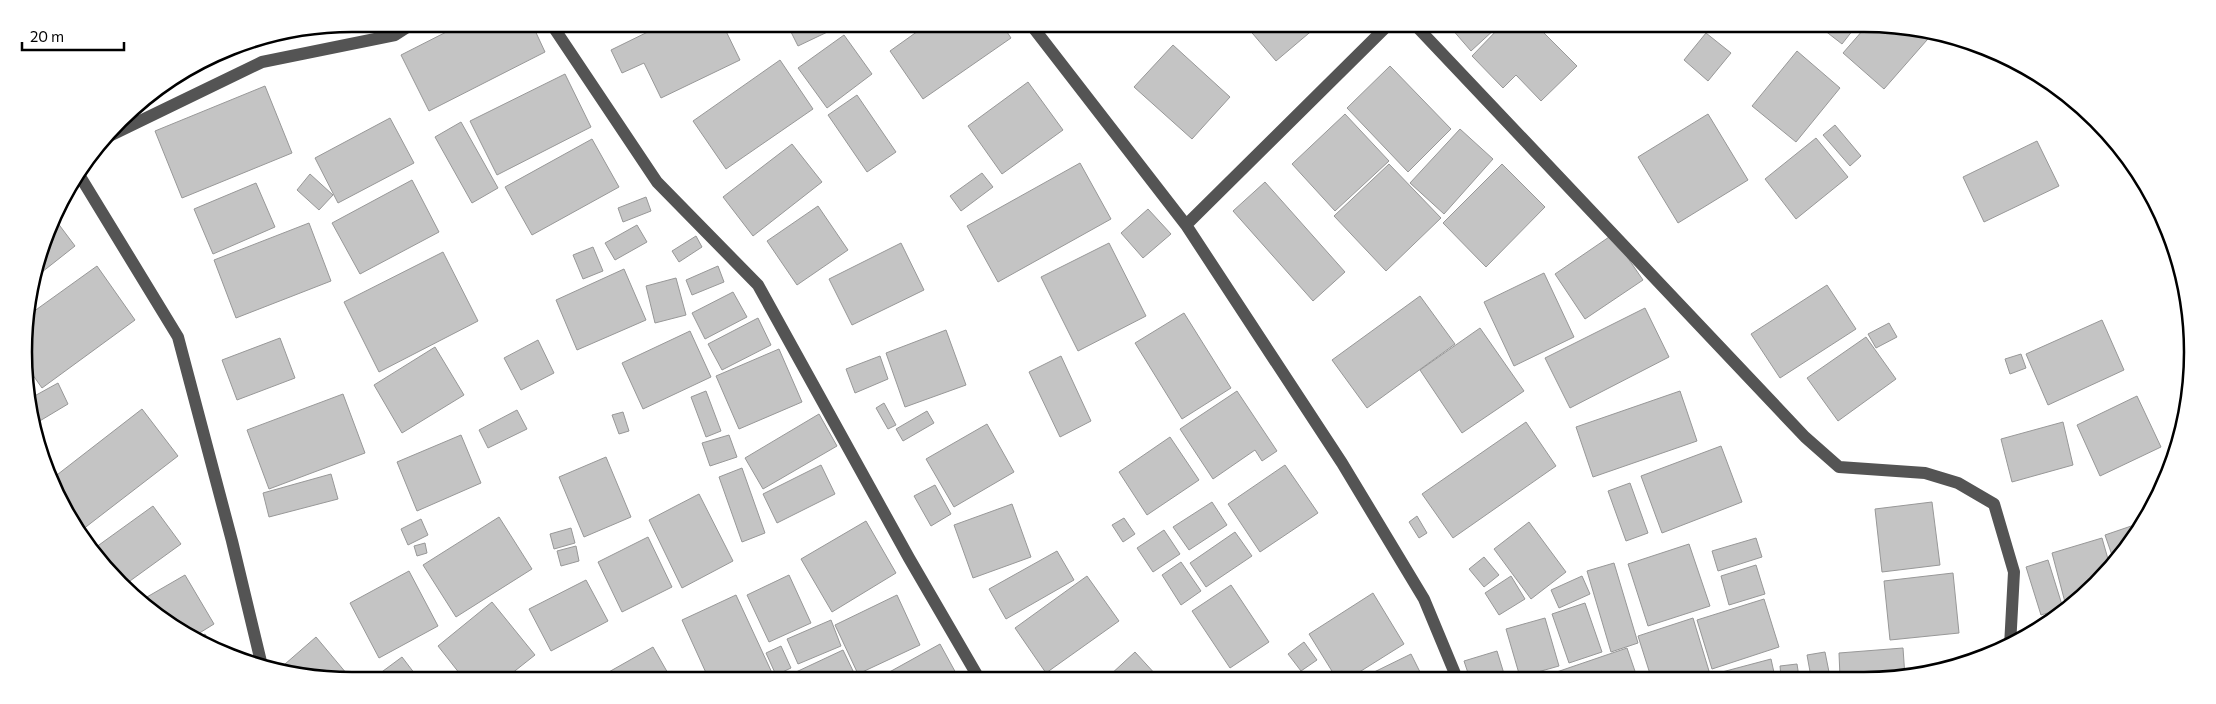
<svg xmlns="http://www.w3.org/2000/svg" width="2216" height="704" viewBox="0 0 2216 704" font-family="Commissioner,sans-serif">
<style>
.building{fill:#c4c4c4;stroke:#989898}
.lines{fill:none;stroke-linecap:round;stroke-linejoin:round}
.minor{stroke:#545454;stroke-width:12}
.rim{fill:none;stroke:#000;stroke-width:2.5}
</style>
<rect width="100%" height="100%" fill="#fff"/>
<path class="building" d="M462 24H532L545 52 429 111 401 55Z
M662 25H723L740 60 661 98 644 63 622 73 611 50Z
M788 26H840L798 46Z
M925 26H1003L1011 38 923 99 890 51Z
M1247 27 1315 28 1276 61Z
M1451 28H1496L1471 51Z
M1499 28 1540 29 1577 66 1541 101 1516 75 1503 88 1472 56Z
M1824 30H1853L1842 44Z
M1863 30H1928L1934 32 1884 89 1843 53Z
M1706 33 1731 53 1708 81 1684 60Z
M844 35 872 74 827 108 798 68Z
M1173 45 1230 97 1192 139 1134 87Z
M1797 51 1840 88 1796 142 1752 106Z
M780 60 813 109 726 169 693 121Z
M1390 66 1451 129 1408 172 1347 108Z
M565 74 591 127 497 175 470 121Z
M1028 82 1063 130 1002 174 968 126Z
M265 86 292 153 182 198 155 131Z
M857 95 896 152 867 172 828 115Z
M1345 114 1389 161 1335 211 1292 164Z
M1708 114 1748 180 1678 223 1638 157Z
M390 118 414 163 338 203 315 158Z
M461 122 498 188 472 203 435 137Z
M1835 125 1861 156 1850 166 1823 135Z
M1460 129 1493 159 1444 214 1410 183Z
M1816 138 1848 177 1796 219 1765 179Z
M592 139 619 187 532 235 505 187Z
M2037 141 2059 186 1984 222 1963 177Z
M792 144 822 182 753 236 723 197Z
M1080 163 1111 219 998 282 967 226Z
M1389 164 1441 218 1386 271 1334 216Z
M1502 164 1545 207 1486 267 1443 223Z
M982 173 993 187 961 211 950 196Z
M310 174 333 195 319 210 297 190Z
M412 180 439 232 360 274 332 223Z
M1265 182 1345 272 1313 301 1233 211Z
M256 183 275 227 213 254 194 209Z
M646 197 651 211 623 222 618 208Z
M818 206 848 250 797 285 767 241Z
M1148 209 1171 234 1143 258 1121 233Z
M54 218 75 246 37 276Z
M309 223 331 281 236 318 214 260Z
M637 225 647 242 615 260 605 243Z
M1612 235 1643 280 1585 319 1555 274Z
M696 236 702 247 679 262 672 251Z
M901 243 924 290 852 325 829 279Z
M1109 243 1146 316 1078 351 1041 277Z
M593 247 603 271 583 279 573 255Z
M443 252 478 321 379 372 344 302Z
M97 266 135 320 42 388 25 364 26 317Z
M718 266 724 282 692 295 686 280Z
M624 269 646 320 577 350 556 300Z
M1544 273 1574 337 1514 366 1484 302Z
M676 278 686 315 655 323 646 286Z
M1827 285 1856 329 1780 378 1751 334Z
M733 292 747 317 705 339 692 313Z
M1420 296 1455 344 1367 408 1332 360Z
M1645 308 1669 357 1570 408 1545 358Z
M1184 313 1231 388 1182 419 1135 343Z
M758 318 771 345 722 370 708 344Z
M2102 320 2124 370 2048 405 2026 354Z
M1889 323 1897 337 1876 348 1868 334Z
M1480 328 1524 391 1462 433 1420 370Z
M946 330 966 385 905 407 886 353Z
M690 331 711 377 643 409 622 363Z
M1866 337 1896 379 1838 421 1807 378Z
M280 338 295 378 237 400 222 360Z
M538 340 554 373 521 390 504 358Z
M435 347 464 395 402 433 374 385Z
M779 349 802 402 739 429 716 376Z
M2021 354 2026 368 2010 374 2005 359Z
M880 356 888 379 855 393 846 369Z
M1061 356 1091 421 1060 437 1029 372Z
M58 383 68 404 33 425 29 399Z
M706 391 721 431 706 437 691 397Z
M1237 391 1277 451 1262 461 1255 450 1213 479 1180 429Z
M1680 391 1697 441 1593 477 1576 427Z
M343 394 365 453 269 489 247 430Z
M2137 396 2161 447 2100 476 2077 425Z
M884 403 896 425 888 429 876 408Z
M142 409 178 456 78 533 53 478Z
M517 410 527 429 488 448 479 430Z
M927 411 934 423 903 441 896 429Z
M623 412 629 431 619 434 612 415Z
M819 414 837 446 763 489 745 458Z
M1526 422 1556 466 1453 538 1422 494Z
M2063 422 2073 465 2012 482 2001 439Z
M987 424 1014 472 954 507 926 459Z
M461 435 481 483 417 511 397 462Z
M729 435 737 457 710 466 702 443Z
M1170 437 1199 480 1147 515 1119 472Z
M1721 446 1742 502 1662 533 1641 476Z
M606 457 631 517 584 537 559 477Z
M821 465 835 494 777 523 763 494Z
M1285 465 1318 513 1260 552 1228 504Z
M742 468 765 533 742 542 719 477Z
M331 474 338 499 269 517 263 493Z
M1630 483 1648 533 1626 541 1608 491Z
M935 485 951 514 931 526 914 496Z
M699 494 733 561 682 588 649 520Z
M1212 502 1227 525 1189 550 1173 527Z
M1932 502 1940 565 1882 572 1875 509Z
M1012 504 1031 557 973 578 954 525Z
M153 506 181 544 123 586 92 550Z
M1417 516 1427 533 1419 538 1409 522Z
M499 517 532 569 456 617 423 565Z
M1124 518 1135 534 1123 542 1112 525Z
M421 519 428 535 408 545 401 529Z
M866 521 896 573 832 612 801 559Z
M1529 522 1566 572 1531 599 1494 549Z
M2143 522 2114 561 2105 535Z
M571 528 575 543 554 549 550 534Z
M1164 530 1180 554 1153 572 1137 548Z
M1235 532 1252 556 1206 587 1190 563Z
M648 537 672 587 622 612 598 562Z
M1756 538 1762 557 1718 571 1712 551Z
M2102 538 2110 566 2096 584 2066 606 2052 553Z
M425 543 427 553 417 556 414 546Z
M1689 544 1710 606 1648 626 1628 564Z
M576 546 579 561 561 566 557 551Z
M1057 551 1074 580 1006 619 989 589Z
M1484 557 1499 575 1484 587 1469 569Z
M2048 560 2063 608 2041 615 2026 567Z
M1181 562 1201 591 1181 605 1162 575Z
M1614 563 1638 643 1611 652 1587 571Z
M1756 565 1765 594 1729 605 1721 576Z
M409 571 438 626 379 658 350 603Z
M1953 573 1959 633 1890 640 1884 581Z
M185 575 214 624 193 637 170 625 140 601Z
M789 575 811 623 769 642 747 595Z
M1087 576 1119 621 1046 673 1015 628Z
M1511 576 1525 599 1499 615 1485 593Z
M1582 576 1590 594 1559 608 1551 590Z
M586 580 608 621 551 651 529 609Z
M1231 585 1269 642 1230 668 1192 611Z
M1373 593 1404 644 1353 676H1335L1309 634Z
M736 595 773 675H707L682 620Z
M897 595 920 645 858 674 835 625Z
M1764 599 1779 647 1712 669 1697 620Z
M492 602 535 655 511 674H460L438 646Z
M1585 603 1602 652 1569 663 1552 614Z
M1545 618 1559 666 1520 677 1506 629Z
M1693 618 1709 671 1691 677H1651L1638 636Z
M831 620 841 646 798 664 787 639Z
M205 634 214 649 197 639Z
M316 637 347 674H288L277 671Z
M1304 642 1317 660 1301 671 1288 654Z
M940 644 957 675H884Z
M781 646 791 668 776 675 766 653Z
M653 647 669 675H608L607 673Z
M1627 648 1637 677H1542Z
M1903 648 1905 677H1840L1839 653Z
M843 650 855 675H798L796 672Z
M1497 651 1505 677 1469 676 1464 661Z
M1135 652 1157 676H1109Z
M1825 652 1830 677H1811L1807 655Z
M1411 654 1422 676H1366Z
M402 657 415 674H379Z
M1771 659 1775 677H1723L1722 672Z
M1797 664 1799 677H1781L1780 666Z"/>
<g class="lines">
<path class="minor" d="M552 25 657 182 758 285 909 558 977 675
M1032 26 1186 225 1342 463 1424 599 1456 676
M1418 28 1805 437 1839 467 1925 473 1958 483 1994 504 2014 572 2010 646
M105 138 262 62 395 35 412 24
M78 173 178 337 232 541 262 666
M1186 225 1385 28"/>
</g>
<path d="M0 0H2216V704H0ZM352 32H1864A320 320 0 0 1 2184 352V352A320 320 0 0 1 1864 672H352A320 320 0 0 1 32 352V352A320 320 0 0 1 352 32Z" fill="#fff" fill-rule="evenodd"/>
<path class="rim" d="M352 32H1864A320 320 0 0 1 2184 352V352A320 320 0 0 1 1864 672H352A320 320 0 0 1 32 352V352A320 320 0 0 1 352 32Z"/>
<path d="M22 42v8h102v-8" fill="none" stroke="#000000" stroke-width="2.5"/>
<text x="30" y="42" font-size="15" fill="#000000" stroke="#ffffff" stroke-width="4" paint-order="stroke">20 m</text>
</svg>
